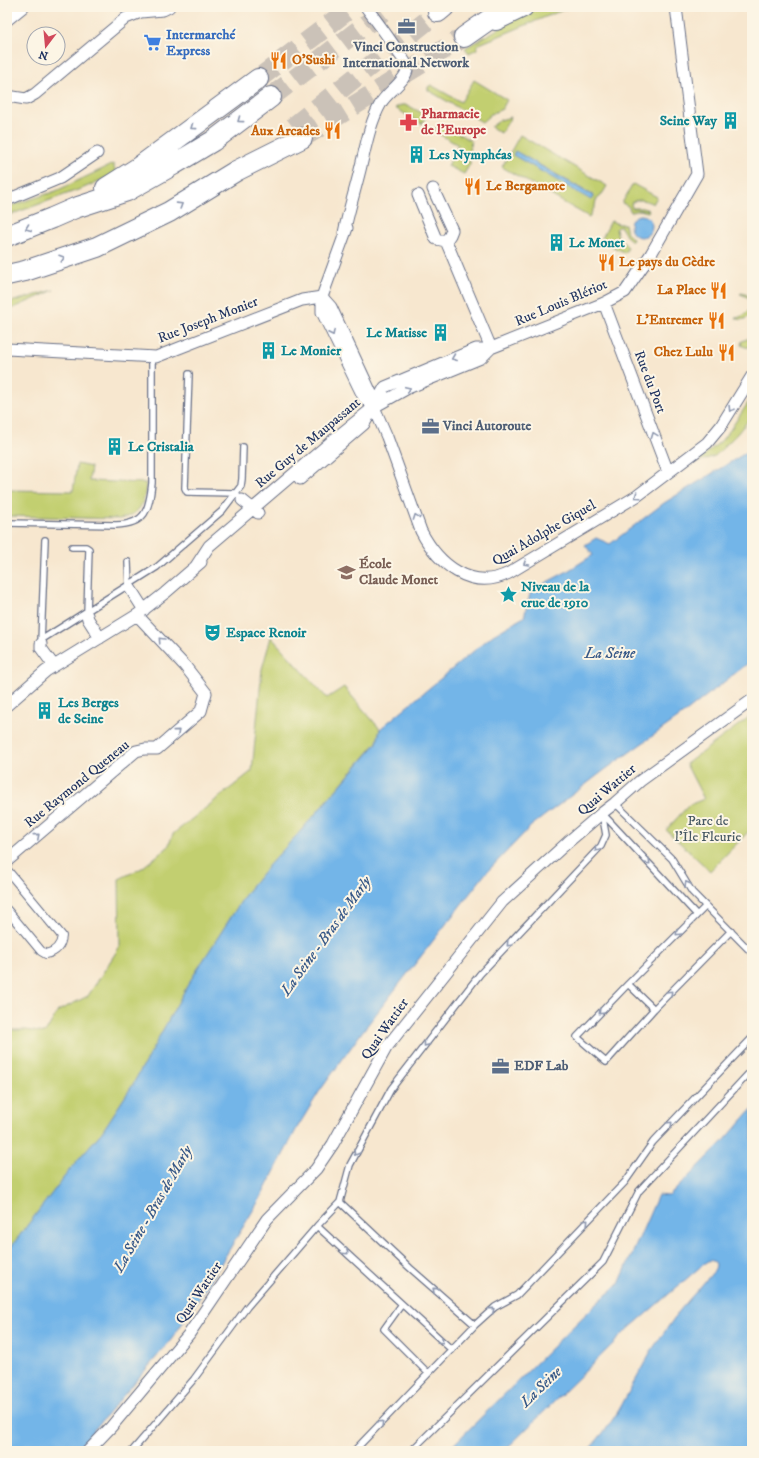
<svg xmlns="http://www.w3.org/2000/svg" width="759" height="1458" viewBox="0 0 759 1458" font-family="'IM FELL DW Pica',serif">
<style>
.green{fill:#c2cf70;stroke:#6e7f67;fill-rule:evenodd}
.water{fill:#73b5e8;stroke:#4772a3}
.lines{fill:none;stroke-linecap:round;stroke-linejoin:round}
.motorway-tunnel{stroke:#cbc2b8;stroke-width:20;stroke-dasharray:20 10;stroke-linecap:butt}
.service-casing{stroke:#686f86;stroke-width:8}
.pedestrian-casing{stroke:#686f86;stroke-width:10}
.minor-casing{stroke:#686f86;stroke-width:13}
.motorway-casing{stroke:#686f86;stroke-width:22}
.service{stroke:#fff;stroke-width:5.5}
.pedestrian{stroke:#fff;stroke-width:8}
.minor{stroke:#fff;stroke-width:11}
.motorway{stroke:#fff;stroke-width:20}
.oneway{stroke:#8d97ae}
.labels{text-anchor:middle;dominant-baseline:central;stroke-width:4;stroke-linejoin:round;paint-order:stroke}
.shop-label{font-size:14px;font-weight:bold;fill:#366cbe;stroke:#fcf5e5;text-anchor:start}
.service-label{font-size:14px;font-weight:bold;fill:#4e5e75;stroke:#fcf5e5;text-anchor:start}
.food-label{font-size:14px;font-weight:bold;fill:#c56008;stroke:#fcf5e5;text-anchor:end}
.health-label{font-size:14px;font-weight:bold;fill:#be3a42;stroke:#fcf5e5;text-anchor:start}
.culture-label{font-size:14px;font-weight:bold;fill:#0d838f;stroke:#fcf5e5;text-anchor:start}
.street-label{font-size:14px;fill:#1b2f5e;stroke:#fcf5e5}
.education-label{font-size:14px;font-weight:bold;fill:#785e54;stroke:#fcf5e5;text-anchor:start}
.park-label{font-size:14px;fill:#455762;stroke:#fcf5e5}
.water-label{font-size:15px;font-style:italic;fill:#355787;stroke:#fcf5e5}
</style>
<rect width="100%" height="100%" fill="#fcf5e5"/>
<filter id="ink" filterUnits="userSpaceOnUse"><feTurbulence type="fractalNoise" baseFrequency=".025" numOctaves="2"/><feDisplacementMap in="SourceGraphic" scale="8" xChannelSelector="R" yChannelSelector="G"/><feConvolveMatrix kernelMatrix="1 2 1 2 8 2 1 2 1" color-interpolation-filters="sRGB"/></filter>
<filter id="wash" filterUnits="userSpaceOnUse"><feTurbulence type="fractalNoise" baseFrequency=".012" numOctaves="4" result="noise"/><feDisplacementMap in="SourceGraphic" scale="16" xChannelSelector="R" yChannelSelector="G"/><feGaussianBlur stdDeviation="0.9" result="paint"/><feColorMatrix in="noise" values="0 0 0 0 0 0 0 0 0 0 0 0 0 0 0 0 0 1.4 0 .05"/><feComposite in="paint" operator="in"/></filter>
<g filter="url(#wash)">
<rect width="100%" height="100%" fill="#f7e7cf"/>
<path class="green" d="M536 7H570L477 45V49L469 53 465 48Z
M474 80 507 100 502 109 491 114 482 122 428 90V87L431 85 461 102Z
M401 105H407L424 114 425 118 422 124 395 108Z
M511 117 501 133 491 127 500 120Z
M442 124 471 141 469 151 470 164 464 174 448 166 458 145 434 131 438 125Z
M520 135 607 186 601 196 596 200 595 206 589 217 502 167ZM515 151 593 195V196L591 199 513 155Z
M113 164 116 173 86 187 7 216V207L56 191Z
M633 184 657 197 653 204C646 200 637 198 631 203L632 208H642L649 210 648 212 640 210 631 212 628 206 622 203Z
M611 221 618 224H625L627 233 633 239 632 241 626 236 621 227H618L616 229 618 237 628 247 625 253 601 240Z
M54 290 7 311V303Z
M741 293C753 295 752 302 752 313 748 318 742 322 736 318 751 315 758 299 740 294Z
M752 337V348L745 347 741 345 742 341Z
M752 397V416L736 435 715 456 695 463 721 441 730 430Z
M77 464 91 467 89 481 146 483C145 503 141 514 120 519L7 516V490L73 491Z
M271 637 327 698 344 687 380 729 377 742 298 834 269 865 247 892 190 981 132 1086 102 1132 75 1163 7 1252V1030H26L45 1033 58 1011 88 996 120 946 119 879 142 868 168 847 173 834 252 771 262 669Z
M752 715V828L710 871 666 830 689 805 704 799 686 764Z"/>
<path class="water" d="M515 151 593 196 591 200 513 155Z
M630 226a11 11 0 1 1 22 0a11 11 0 1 1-22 0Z
M752 449V660L682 715 606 769 531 826 485 874 362 1032 319 1092 297 1128 260 1199 206 1288 171 1340 76 1451H7V1252L75 1163 102 1132 132 1086 190 981 247 892 269 865 298 834 377 743 380 729 493 635 524 617 530 594 536 588 566 572 593 555 585 545 596 538 610 544 664 503Z
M752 1109V1451H588L607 1428 619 1410 651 1351 680 1310 715 1270 716 1266 715 1262 710 1260 706 1262 626 1331 504 1451H447L597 1303 619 1284 658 1195 669 1196 723 1142Z"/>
</g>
<g filter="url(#ink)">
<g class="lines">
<path class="motorway-tunnel" d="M258 79 352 7
M271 97 389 7
M293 127 438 12
M302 138 464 37"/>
<defs>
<path id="service" d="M189 374 185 488 187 492 235 493 237 495
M7 523 116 525C146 524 149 510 152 483V356
M72 547H86L89 549 87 613
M128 562 129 587
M41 640 157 567 222 511 241 486 242 479 243 447
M41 642 45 540
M615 803 672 859 692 892 752 953
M602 813 697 915
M706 906 628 984 654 1009 731 931
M628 984 577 1037 606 1062 654 1009
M340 1202 410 1268 475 1325
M317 1226 452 1350
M402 1304 384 1329 428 1373
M132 1451 194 1379 247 1307 317 1226 340 1202 350 1165 391 1089 480 974 601 846 606 835 602 813
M354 1451 475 1325 495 1307 517 1295 625 1182 653 1142 752 1038
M411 1451 603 1262 639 1191 752 1070"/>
<path id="pedestrian" d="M7 870 62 936C61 946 56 952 46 954L41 951 7 910"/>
<path id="minor" d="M7 20 23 7
M7 96 26 99 35 94 126 18 141 12 163 10 169 7
M433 189 452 230 450 235 446 241 491 348
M418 195 436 239 446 241
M7 200 60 178 97 153
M347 228 322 297V312L364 398 374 407
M344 233C348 213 354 194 359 174 365 151 369 124 381 103 386 93 409 79 407 67 406 62 401 56 398 52 388 36 377 22 366 7
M322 297 331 307 373 397 374 407 387 437 421 531C438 564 471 592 509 573L637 496 707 443 721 426 752 376
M604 303 668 472
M7 349 156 357 302 300 322 297
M300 479 364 424 385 387 476 349 491 348
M242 500 258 513
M196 566 209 546 338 436 374 407 408 388 481 358 491 348 604 303 625 292 651 254 697 174 676 7
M130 588 144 610
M87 615 88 619 100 638
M41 644V648L54 666
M7 705 46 671 137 615 165 593 201 562
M7 861 136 751 145 749H157L201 711 206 693 185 666 137 615
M88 1451 111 1427 189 1334 267 1219 316 1169 333 1144 386 1048 502 902 568 842 602 813 615 803 640 781 752 700"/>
<path id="motorway" d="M438 12 444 7
M496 20 523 7
M464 37 507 7
M106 188 136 169 258 79
M7 236 52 218 75 208 127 191 173 165 213 141 271 97
M7 275 25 271 97 247 169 212 236 171 302 138"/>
</defs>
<use href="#service" class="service-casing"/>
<use href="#pedestrian" class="pedestrian-casing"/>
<use href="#minor" class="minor-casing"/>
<use href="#motorway" class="motorway-casing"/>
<use href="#service" class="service"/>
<use href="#pedestrian" class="pedestrian"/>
<use href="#minor" class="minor"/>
<use href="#motorway" class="motorway"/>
</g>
<defs><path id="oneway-chevron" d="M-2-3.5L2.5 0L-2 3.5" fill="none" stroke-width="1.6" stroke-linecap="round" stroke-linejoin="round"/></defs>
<g class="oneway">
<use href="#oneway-chevron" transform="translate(240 120) rotate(144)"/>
<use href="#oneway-chevron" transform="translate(193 127) rotate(144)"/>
<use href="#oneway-chevron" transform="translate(180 205) rotate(-32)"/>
<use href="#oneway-chevron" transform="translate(28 228) rotate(159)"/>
<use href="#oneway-chevron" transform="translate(62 258) rotate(-18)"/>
<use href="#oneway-chevron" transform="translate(332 333) rotate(64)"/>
<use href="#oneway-chevron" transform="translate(454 358) rotate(158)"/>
<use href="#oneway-chevron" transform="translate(408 389) rotate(-25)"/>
<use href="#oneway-chevron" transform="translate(731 409) rotate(122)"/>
<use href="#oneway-chevron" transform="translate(654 435) rotate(-111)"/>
<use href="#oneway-chevron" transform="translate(637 496) rotate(145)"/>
<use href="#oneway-chevron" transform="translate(416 517) rotate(-110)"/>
<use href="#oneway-chevron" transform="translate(526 563) rotate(149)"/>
<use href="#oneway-chevron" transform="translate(161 640) rotate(-133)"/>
<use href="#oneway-chevron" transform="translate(177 732) rotate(-41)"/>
<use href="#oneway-chevron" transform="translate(37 836) rotate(-41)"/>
<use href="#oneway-chevron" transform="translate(597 849) rotate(130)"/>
<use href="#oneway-chevron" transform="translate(648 862) rotate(45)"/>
<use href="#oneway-chevron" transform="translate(687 884) rotate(-120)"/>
<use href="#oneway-chevron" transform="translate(678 933) rotate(135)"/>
<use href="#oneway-chevron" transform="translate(509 944) rotate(133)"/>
<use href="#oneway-chevron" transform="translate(670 993) rotate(-45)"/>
<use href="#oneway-chevron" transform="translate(601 1012) rotate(134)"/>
<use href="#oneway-chevron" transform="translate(426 1044) rotate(128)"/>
<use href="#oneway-chevron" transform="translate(670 1124) rotate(-46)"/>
<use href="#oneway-chevron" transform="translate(356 1153) rotate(118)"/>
<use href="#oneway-chevron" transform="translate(586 1222) rotate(-46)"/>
<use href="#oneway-chevron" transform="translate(346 1252) rotate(43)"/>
<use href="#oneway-chevron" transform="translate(435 1290) rotate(-139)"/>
<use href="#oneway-chevron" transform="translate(492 1310) rotate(-40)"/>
<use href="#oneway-chevron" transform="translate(441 1341) rotate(43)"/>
<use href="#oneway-chevron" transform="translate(381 1423) rotate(-46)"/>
</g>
</g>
<defs>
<symbol id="office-bare" viewBox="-9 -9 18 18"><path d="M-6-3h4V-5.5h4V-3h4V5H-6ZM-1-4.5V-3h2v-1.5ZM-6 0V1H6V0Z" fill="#5c6f8a" stroke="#fcf5e5" stroke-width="2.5" paint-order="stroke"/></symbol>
<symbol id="supermarket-bare" viewBox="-9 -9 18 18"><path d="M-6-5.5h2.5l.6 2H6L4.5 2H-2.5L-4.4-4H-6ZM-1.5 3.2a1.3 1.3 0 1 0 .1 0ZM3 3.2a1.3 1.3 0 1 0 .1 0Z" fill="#3f7fe0" stroke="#fcf5e5" stroke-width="2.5" paint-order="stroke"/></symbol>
<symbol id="restaurant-bare" viewBox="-9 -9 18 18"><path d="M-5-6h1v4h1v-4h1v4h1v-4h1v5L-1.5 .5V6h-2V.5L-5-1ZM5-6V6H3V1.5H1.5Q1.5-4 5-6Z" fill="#e8710a" stroke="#fcf5e5" stroke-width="2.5" paint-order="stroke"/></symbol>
<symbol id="building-bare" viewBox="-9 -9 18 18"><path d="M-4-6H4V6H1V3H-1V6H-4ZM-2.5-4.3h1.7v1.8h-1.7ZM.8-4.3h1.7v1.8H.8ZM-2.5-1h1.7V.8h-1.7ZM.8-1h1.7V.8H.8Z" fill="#0f9aa8" stroke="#fcf5e5" stroke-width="2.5" paint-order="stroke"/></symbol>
<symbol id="pharmacy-bare" viewBox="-9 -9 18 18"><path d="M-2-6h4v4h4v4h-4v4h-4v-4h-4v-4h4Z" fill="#e0444e" stroke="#fcf5e5" stroke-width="2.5" paint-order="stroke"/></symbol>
<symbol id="school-bare" viewBox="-9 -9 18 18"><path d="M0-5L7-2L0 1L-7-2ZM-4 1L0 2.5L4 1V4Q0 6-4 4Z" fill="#8d6e63" stroke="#fcf5e5" stroke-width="2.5" paint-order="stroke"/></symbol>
<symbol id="sight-bare" viewBox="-9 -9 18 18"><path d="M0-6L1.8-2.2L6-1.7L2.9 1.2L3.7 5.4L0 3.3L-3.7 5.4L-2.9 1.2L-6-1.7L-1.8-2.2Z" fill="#0f9aa8" stroke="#fcf5e5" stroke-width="2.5" paint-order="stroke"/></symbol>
<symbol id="theatre-bare" viewBox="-9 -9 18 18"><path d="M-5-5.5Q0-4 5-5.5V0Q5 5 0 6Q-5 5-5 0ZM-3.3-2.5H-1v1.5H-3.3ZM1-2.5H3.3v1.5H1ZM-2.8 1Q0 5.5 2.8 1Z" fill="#0f9aa8" stroke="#fcf5e5" stroke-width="2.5" paint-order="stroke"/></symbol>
</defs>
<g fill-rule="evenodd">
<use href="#office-bare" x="394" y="14" width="25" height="25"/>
<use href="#supermarket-bare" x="140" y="30" width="25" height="25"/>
<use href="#restaurant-bare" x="266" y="48" width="25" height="25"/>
<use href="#building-bare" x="718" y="108" width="25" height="25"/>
<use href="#pharmacy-bare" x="396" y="110" width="25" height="25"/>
<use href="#restaurant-bare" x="320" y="118" width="25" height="25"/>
<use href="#building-bare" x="404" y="142" width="25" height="25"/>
<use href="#restaurant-bare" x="460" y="174" width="25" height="25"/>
<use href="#building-bare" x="544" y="230" width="25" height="25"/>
<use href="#restaurant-bare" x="594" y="250" width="25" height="25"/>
<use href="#restaurant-bare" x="706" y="278" width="25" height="25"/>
<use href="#restaurant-bare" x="704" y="308" width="25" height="25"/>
<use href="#building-bare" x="428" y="320" width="25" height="25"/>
<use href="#building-bare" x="256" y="338" width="25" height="25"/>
<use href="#restaurant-bare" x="714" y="340" width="25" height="25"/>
<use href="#office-bare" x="418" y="414" width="25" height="25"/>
<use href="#building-bare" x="102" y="434" width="25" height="25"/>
<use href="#school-bare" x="334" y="560" width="25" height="25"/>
<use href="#sight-bare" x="496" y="582" width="25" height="25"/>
<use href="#theatre-bare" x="200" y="620" width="25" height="25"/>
<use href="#building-bare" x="32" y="698" width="25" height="25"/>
<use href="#office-bare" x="488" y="1054" width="25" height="25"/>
</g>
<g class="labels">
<g class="shop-label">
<text x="166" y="35">Intermarché<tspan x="166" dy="16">Express</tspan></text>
</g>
<g class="service-label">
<text x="406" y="47" text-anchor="middle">Vinci Construction<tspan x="406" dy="16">International Network</tspan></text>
<text x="443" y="426">Vinci Autoroute</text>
<text x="514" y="1066">EDF Lab</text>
</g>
<g class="food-label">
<text x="292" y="60" text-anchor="start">O'Sushi</text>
<text x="320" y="131">Aux Arcades</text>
<text x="486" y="186" text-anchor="start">Le Bergamote</text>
<text x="619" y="262" text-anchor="start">Le pays du Cèdre</text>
<text x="706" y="290">La Place</text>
<text x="703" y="320">L'Entremer</text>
<text x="713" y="352">Chez Lulu</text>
</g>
<g class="health-label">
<text x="421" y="114">Pharmacie<tspan x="421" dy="16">de l'Europe</tspan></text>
</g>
<g class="culture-label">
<text x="717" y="121" text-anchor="end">Seine Way</text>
<text x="429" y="155">Les Nymphéas</text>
<text x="569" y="243">Le Monet</text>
<text x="427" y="333" text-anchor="end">Le Matisse</text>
<text x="281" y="351">Le Monier</text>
<text x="128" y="447">Le Cristalia</text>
<text x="521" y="587">Niveau de la<tspan x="521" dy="16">crue de 1910</tspan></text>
<text x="226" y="633">Espace Renoir</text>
<text x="58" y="703">Les Berges<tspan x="58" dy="16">de Seine</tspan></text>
</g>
<g class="street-label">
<text transform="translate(561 303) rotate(-23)">Rue Louis Blériot</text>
<text transform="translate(208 320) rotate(-21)">Rue Joseph Monier</text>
<text transform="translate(650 382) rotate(69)">Rue du Port</text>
<text transform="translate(308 443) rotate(-40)">Rue Guy de Maupassant</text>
<text transform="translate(544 533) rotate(-30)">Quai Adolphe Giquel</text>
<text transform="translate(77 784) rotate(-39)">Rue Raymond Queneau</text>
<text transform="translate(607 790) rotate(-40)">Quai Wattier</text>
<text transform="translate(385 1029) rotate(-55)">Quai Wattier</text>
<text transform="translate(199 1293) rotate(-56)">Quai Wattier</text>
</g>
<g class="education-label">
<text x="359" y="564">École<tspan x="359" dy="16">Claude Monet</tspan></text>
</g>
<g class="park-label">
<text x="708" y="821">Parc de<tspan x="708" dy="16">l'Île Fleurie</tspan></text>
</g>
<g class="water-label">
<text x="610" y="653">La Seine</text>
<text transform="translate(326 936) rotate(-54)">La Seine - Bras de Marly</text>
<text transform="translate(153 1209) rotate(-60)">La Seine - Bras de Marly</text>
<text transform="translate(541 1387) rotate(-44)">La Seine</text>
</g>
</g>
<rect width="759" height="1458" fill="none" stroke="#fcf5e5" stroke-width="24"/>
<g transform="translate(46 46) rotate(196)"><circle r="19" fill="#fcf5e5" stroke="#a2a6af"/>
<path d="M0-3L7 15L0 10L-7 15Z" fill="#d1495b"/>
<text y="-6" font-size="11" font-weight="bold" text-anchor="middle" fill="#1b2f5e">N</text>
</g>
</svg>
